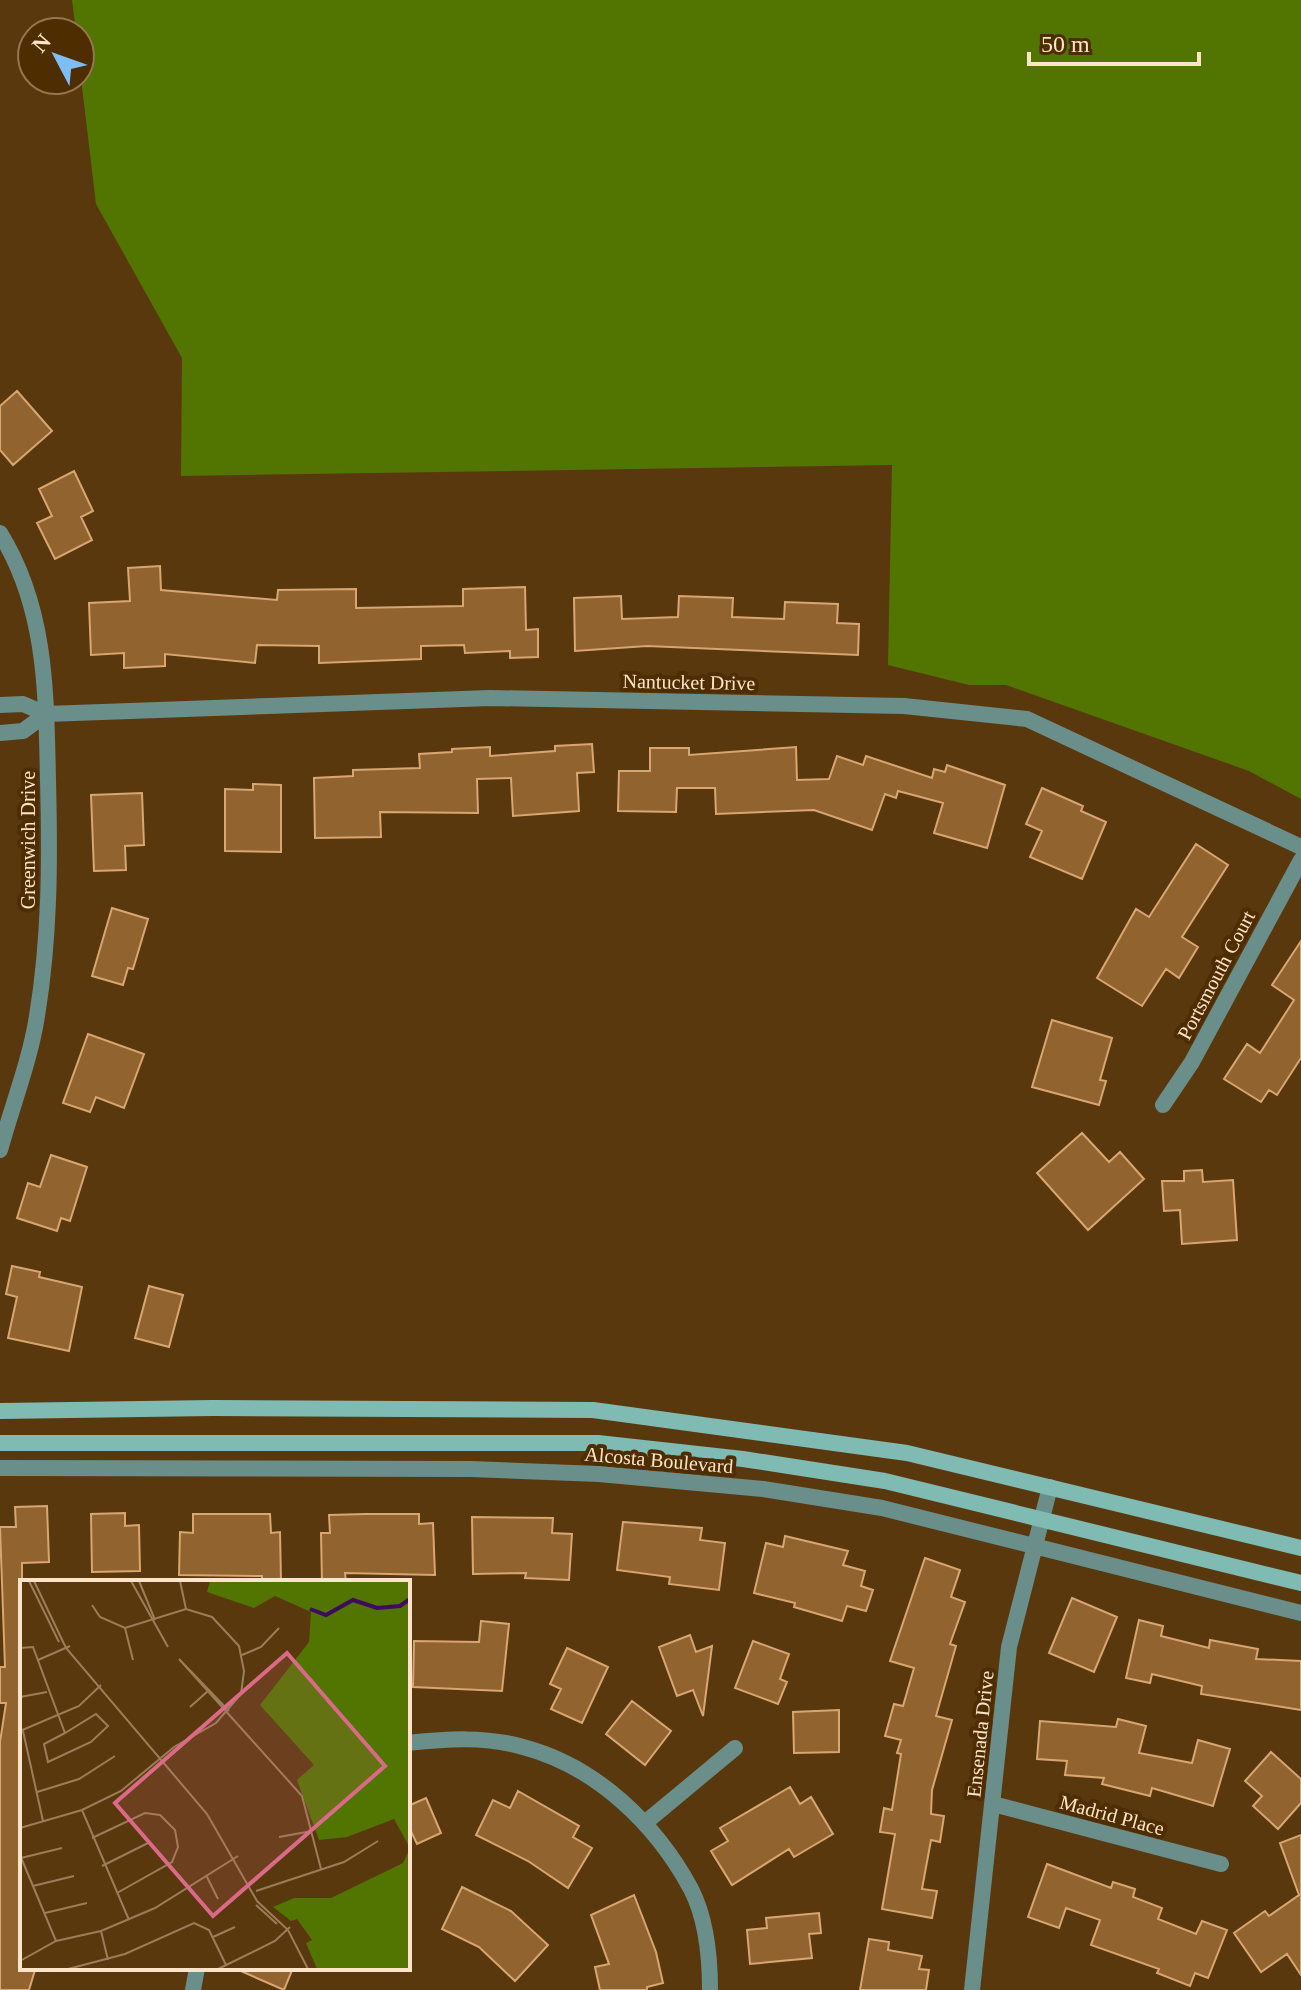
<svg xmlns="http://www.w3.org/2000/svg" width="1301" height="1990" viewBox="0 0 1301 1990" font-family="Georgia,serif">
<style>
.green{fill:#527400}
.building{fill:#91632e;stroke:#d8a671;stroke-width:2}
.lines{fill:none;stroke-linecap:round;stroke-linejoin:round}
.street{stroke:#6a8e8a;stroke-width:16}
.secondary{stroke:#7fbab3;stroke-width:16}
.labels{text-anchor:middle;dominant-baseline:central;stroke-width:8;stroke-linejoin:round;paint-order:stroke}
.street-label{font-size:20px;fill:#ffe4ca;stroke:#4e2d01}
.inset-river{fill:none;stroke:#3e0b5e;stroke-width:4}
.inset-road{fill:none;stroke:#9c7d59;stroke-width:2}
.view{fill:#da6a87;fill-opacity:0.15;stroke:#da6a87;stroke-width:4}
.inset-edge{fill:none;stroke:#ffe4ca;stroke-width:4}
</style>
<rect width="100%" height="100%" fill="#5a380e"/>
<path class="green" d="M72 0H1301V799L1249 771 1006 685H969L888 665 892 465 181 476 182 358 96 204 80 70V32H76Z"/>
<path class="building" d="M17 391 52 431 13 465 0 450V406Z
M74 471 93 511 81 517 92 540 55 559 37 523 52 516 39 489Z
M160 566 161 590 277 600 278 590 356 589V608L463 606V589L525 587 526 630 538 629V657L510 658V651L465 653 464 645 421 646V659L319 663V646L257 645 255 663 165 654V666L124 668V653L91 655 89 603 130 601 128 568Z
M621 596 622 619 678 617 679 596 733 598 732 617 784 619 785 602 838 604 837 623 859 624 858 655 647 646 575 651 574 598Z
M592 744 594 772 577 773 579 811 513 816 511 778 477 779 478 813 380 812 381 837 315 838 314 778 353 776V770L420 768 419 754 452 752V749L490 747V756L555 751V746Z
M796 747 797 780 829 779 837 756 863 765 866 756 932 778 934 769 945 772 947 765 1005 785 987 848 934 833 943 803 898 791 896 798 885 794 872 830 814 810 716 814 715 788H677L676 812 618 811 619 771H650V748H689V755Z
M253 784 281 785V852L225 851V789L253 790Z
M1042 788 1083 806 1081 811 1106 822 1082 879 1030 857 1042 831 1026 824Z
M142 793 144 845 125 846 126 870 94 871 91 795Z
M1196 844 1228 865 1182 937 1198 947 1179 978 1166 969 1142 1006 1097 978 1136 909 1149 917Z
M112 908 148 919 133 969 128 968 123 985 92 976Z
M1301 941V1058L1277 1095 1269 1090 1261 1102 1224 1079 1247 1044 1260 1053 1294 1000 1272 985Z
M1052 1020 1112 1038 1100 1080 1106 1081 1099 1105 1032 1087Z
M88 1034 144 1054 124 1108 96 1097 90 1112 63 1103Z
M1082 1133 1109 1162 1120 1152 1144 1179 1088 1230 1037 1173Z
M51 1155 87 1167 70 1221 61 1218 57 1231 17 1218 28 1183 40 1187Z
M1202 1170 1203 1182 1233 1180 1237 1240 1182 1244 1180 1210 1164 1211 1162 1181H1184V1171Z
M12 1266 40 1272 39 1277 82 1287 69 1351 8 1338 17 1297 6 1294Z
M149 1286 183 1295 169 1347 135 1338Z
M47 1506 49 1562 22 1563V1968L35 1970 29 1990H0V1742L6 1703H0V1667H5L0 1527H16L15 1507Z
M125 1513V1526L139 1525 140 1571 92 1572 91 1514Z
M193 1514H270L271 1533 280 1532 281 1582H262V1576L179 1575 180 1532 193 1533Z
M366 1514H419V1524L433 1523 435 1575 345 1573 346 1582H322L321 1533H330L329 1515Z
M472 1517 553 1518 552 1533 572 1534 569 1580 525 1578 526 1573 473 1574Z
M623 1522 702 1528 700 1540 725 1543 719 1590 669 1584 670 1577 617 1570Z
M785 1536 848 1551 843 1565 865 1571 861 1586 873 1590 866 1611 847 1606 842 1621 794 1607 795 1603 754 1593 766 1543 783 1547Z
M925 1558 960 1570 951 1597 965 1602 950 1644 956 1646 936 1716 952 1720 932 1790 931 1814 944 1816 940 1842 931 1840 922 1889 937 1891 932 1918 882 1909 895 1834 880 1832 884 1808 892 1810 901 1754 897 1753 901 1740 885 1736 894 1704 903 1706 914 1668 890 1661Z
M1072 1598 1117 1617 1094 1672 1049 1653Z
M1139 1620 1163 1626 1161 1636 1209 1648 1210 1640 1258 1649 1256 1659 1301 1661V1710L1201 1694 1202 1686 1152 1674 1150 1683 1126 1678Z
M481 1621 509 1624 502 1691 413 1687 414 1641 479 1642Z
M690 1635 696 1652 712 1646 703 1716 693 1690 677 1696 659 1647Z
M753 1641 789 1654 780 1679 787 1682 778 1704 735 1688Z
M567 1648 608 1667 582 1723 551 1709 561 1689 550 1684Z
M632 1701 671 1731 645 1765 606 1734Z
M839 1710V1752L794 1753 793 1712Z
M1118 1719 1146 1726 1139 1753 1192 1763 1198 1740 1230 1749 1213 1806 1152 1788 1150 1796 1102 1784 1104 1778 1065 1775 1067 1761 1037 1759 1040 1721 1116 1727Z
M1271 1752 1301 1779V1803L1278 1829 1253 1806 1262 1796 1245 1781Z
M790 1787 800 1804 811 1797 833 1834 794 1857 789 1849 732 1885 711 1851 728 1841 720 1828Z
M518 1791 579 1826 573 1837 592 1848 568 1888 528 1861 476 1835 493 1800 510 1808Z
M426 1798 441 1833 417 1844 408 1825V1806Z
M1301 1835V1975L1287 1954 1261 1972 1234 1933 1265 1911 1269 1916 1299 1895 1280 1843Z
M1047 1864 1111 1888 1113 1882 1135 1889 1133 1897 1162 1908 1158 1919 1196 1934 1202 1921 1227 1930 1208 1978 1195 1973 1190 1986 1157 1973 1159 1969 1091 1945 1100 1920 1066 1908 1059 1928 1028 1917Z
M462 1887 511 1911 548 1945 515 1981 479 1947 442 1929Z
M634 1895 656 1952 663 1983 647 1987V1990H600L595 1967 609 1964 591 1915Z
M819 1913 821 1933 809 1934 812 1958 750 1964 747 1930 767 1928 766 1918Z
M869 1939 889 1942 888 1950 922 1956 919 1969 929 1970 926 1990H860Z
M234 1968H293L284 1990Z"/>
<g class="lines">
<path class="street" d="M0 533C47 609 46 694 48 780 50 859 50 937 37 1016 30 1061 12 1106 0 1150
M0 705 23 704 46 714 490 698 904 706 1027 719 1301 847
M0 733 23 731 46 714
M1163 1105 1192 1062 1301 860
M0 1468 471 1469 599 1474 763 1489 882 1508 1301 1613
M408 1743C447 1739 485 1736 523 1747 596 1766 656 1824 691 1889 706 1918 710 1957 710 1990
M993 1804 1221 1864
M646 1822 735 1748
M193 1990 197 1968
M972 1990 1009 1647 1050 1487"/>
<path class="secondary" d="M0 1411 213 1408 593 1410 907 1453 1301 1548
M0 1443H598L743 1459 885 1481 1301 1583"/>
</g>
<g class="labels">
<g class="street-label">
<text transform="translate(689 682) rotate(1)">Nantucket Drive</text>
<text transform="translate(28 840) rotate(-90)">Greenwich Drive</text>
<text transform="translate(1216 975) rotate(-62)">Portsmouth Court</text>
<text transform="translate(659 1460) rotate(5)">Alcosta Boulevard</text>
<text transform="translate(980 1734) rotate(-84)">Ensenada Drive</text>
<text transform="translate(1112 1815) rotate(15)">Madrid Place</text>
</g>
</g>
<g transform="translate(20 1580)">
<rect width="390" height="390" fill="#5a380e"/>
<path d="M190 1H390V389H297L286 363 292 360 277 339 271 341 253 327 274 318H311L383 283 390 268 374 239 327 257 299 260 277 200 294 185 240 125 289 62 291 32 255 16 234 28 187 12Z" fill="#527400"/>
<path class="inset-river" d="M290 29 306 35 333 20 357 28 380 26 390 19"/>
<path class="inset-road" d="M9 1 39 62M14 1 46 68 187 234 237 321 268 350 288 389M111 1 148 67M119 1 135 40M160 1 166 29M105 48 113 80M0 68 13 67 45 153 76 134 88 146 71 162 28 182 24 164 45 153M222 75 241 67 259 48M18 80 50 66M0 117 27 112M170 127 188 111M209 131 159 79 282 216 301 289M0 151 59 126 81 105M3 151 23 241M17 212 59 199 95 176M62 230 109 340M0 248 62 230 101 211 154 167 196 143 221 114 224 91 219 66 192 37 166 29 105 48 80 37 72 25M259 257 292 251M72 258 125 233 140 235 155 250 158 267 152 282 97 313M0 275 36 361M1 278 42 268M82 286 128 263M186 295 198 319M13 306 54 296M236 311 324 282 358 261M236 325 257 344M25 333 67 323M81 351 88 380M193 357 215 347M0 381 36 361 81 351 135 328 218 276M48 389 105 374 174 343 189 350 206 385M198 389 255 361 270 347"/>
<path class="view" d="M267 73 365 186 193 336 95 223Z"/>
<rect width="390" height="390" class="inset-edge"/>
</g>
<g transform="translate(56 56) rotate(311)"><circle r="38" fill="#4e2d01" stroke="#957651" stroke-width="2"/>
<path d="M0-6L14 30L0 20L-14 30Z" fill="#7dbef9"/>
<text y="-12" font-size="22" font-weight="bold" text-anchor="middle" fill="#ffe4ca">N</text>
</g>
<path d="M1029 52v12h170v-12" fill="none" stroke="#ffe4ca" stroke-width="4"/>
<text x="1041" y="52" font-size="24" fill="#ffe4ca" stroke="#4e2d01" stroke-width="6" paint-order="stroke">50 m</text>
</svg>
